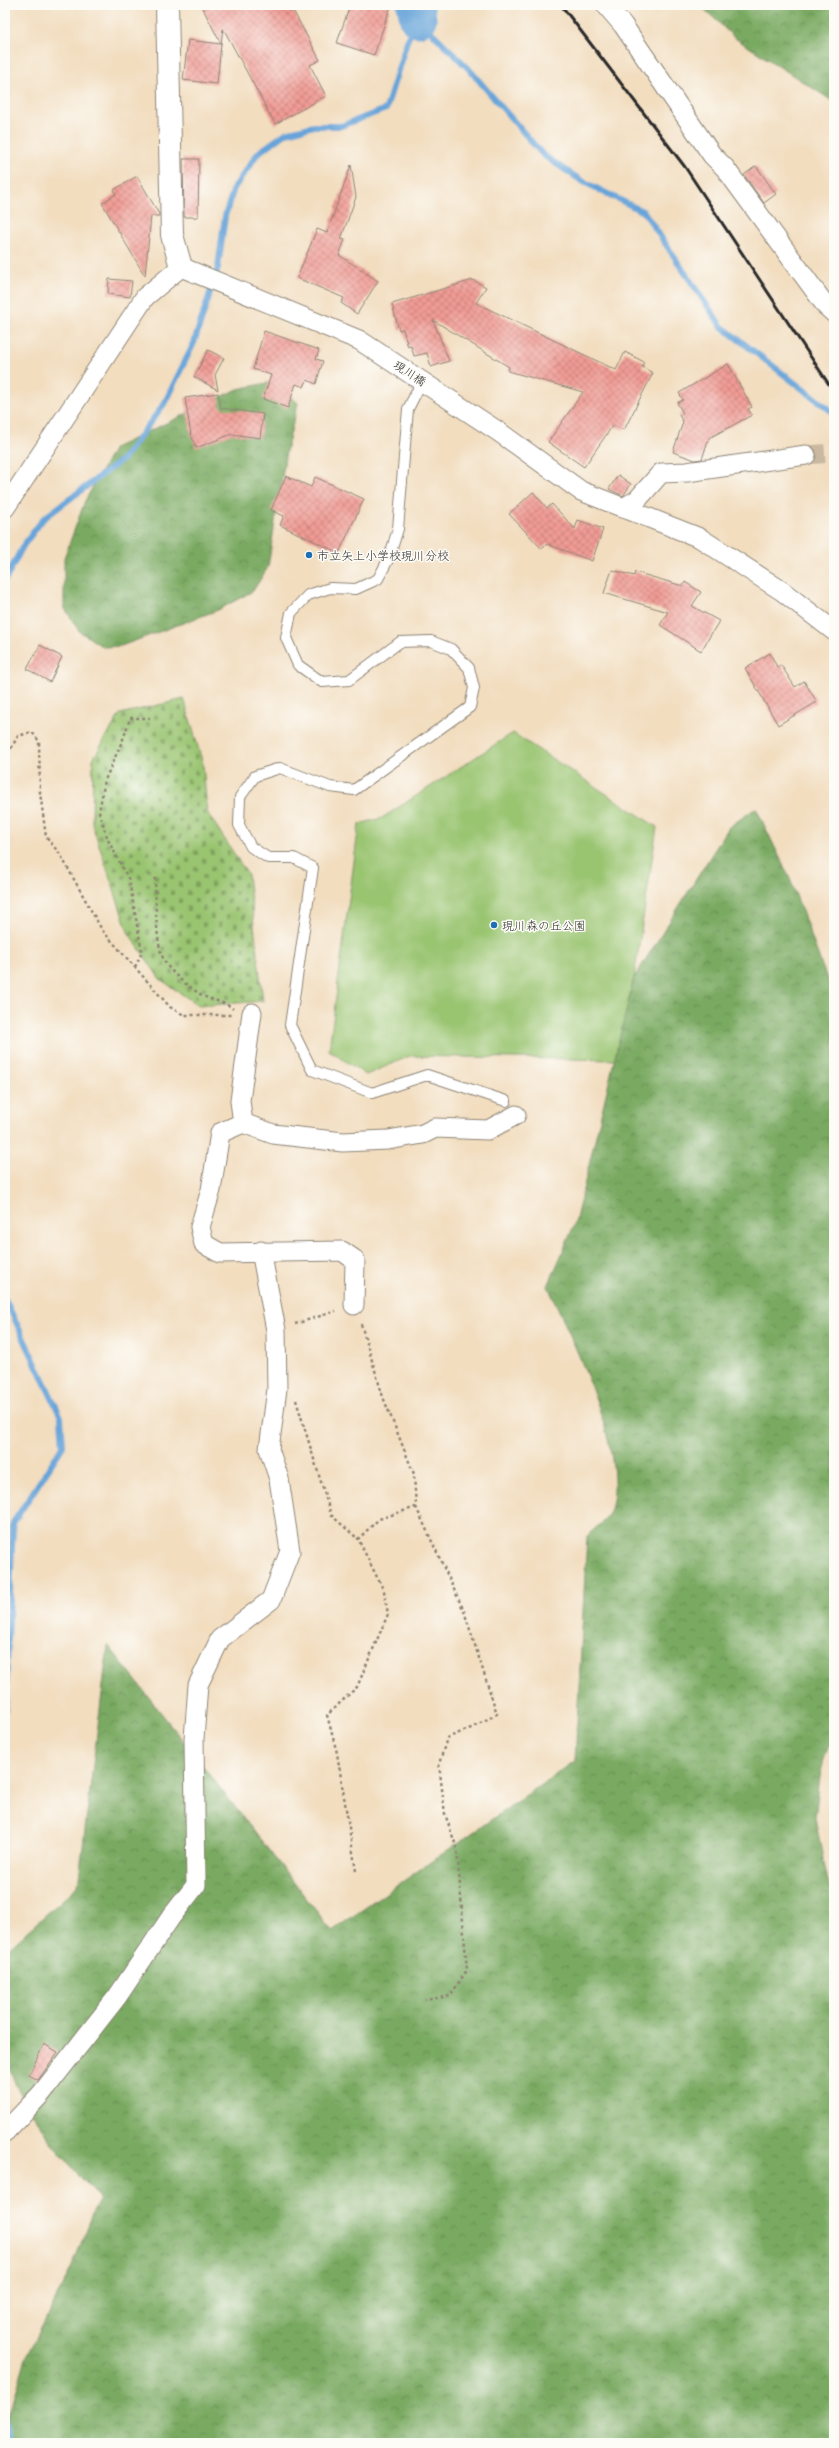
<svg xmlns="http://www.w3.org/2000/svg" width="839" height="2448" viewBox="0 0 839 2448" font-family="Delius,'Klee One',sans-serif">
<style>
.green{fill:#99c470;stroke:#62784e}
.forest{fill:url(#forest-crowns);stroke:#526a46}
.cemetery{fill:url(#cemetery-stones);stroke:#62784e}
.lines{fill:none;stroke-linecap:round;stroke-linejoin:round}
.stream{stroke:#67a4d9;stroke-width:6}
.river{stroke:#67a4d9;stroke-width:37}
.building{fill:url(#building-cross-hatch)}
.street-tunnel{stroke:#cab9a1;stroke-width:19;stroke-dasharray:19 10;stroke-linecap:butt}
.lane-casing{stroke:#8e8475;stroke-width:12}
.street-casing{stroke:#8e8475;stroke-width:21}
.secondary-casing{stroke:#8e8475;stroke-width:24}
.path{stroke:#8e8475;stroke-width:2.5;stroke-dasharray:3 3;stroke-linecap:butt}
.lane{stroke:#fff;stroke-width:10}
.street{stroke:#fff;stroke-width:19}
.secondary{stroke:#fff;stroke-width:22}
.rail{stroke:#2b2b2b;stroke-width:3}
.poi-dot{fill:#1f6fb2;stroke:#fdfcf7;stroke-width:1.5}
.labels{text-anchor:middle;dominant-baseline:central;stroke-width:3;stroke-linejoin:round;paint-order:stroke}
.street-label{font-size:12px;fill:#2b2b2b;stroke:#fdfcf7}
.poi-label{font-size:12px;fill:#2b2b2b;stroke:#fdfcf7;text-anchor:start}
</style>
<defs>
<pattern id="forest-crowns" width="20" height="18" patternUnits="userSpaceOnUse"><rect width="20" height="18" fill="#7aaa62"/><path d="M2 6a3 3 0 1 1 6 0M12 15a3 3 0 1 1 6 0" fill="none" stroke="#648b51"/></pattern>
<pattern id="cemetery-stones" width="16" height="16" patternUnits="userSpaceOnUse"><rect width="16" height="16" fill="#99c470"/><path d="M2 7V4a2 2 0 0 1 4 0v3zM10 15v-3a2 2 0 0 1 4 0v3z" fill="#7d9f5c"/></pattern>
<pattern id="building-cross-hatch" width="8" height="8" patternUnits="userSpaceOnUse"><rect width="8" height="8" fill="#f19b94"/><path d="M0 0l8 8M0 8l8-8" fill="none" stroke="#c37f79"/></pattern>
</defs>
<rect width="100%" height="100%" fill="#fdfcf7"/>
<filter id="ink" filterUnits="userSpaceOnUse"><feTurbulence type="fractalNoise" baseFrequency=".025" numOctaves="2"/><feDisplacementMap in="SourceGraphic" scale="8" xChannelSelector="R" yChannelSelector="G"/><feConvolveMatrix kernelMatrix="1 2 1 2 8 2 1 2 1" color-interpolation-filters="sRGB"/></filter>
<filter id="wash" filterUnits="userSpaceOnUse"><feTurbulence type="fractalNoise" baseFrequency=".012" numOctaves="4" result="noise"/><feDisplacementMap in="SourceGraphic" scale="16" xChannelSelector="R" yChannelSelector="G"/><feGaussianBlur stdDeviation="0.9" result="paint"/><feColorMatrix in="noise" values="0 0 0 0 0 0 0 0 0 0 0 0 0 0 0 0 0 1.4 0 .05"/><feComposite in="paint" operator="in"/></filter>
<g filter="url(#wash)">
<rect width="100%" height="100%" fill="#f2ddbf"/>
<path class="green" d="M513 733 657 827 634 978 616 1060 410 1056 366 1075 329 1050 359 824 382 818Z"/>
<path class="forest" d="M700 5H834V102L735 38Z
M272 382 298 403 286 451 268 567 253 591 218 610 121 646 103 647 79 631 64 607V558L85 501 114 448 238 389Z
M756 808 790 879 834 998V1731L821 1768 815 1818 829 1887 834 1896V2443H5V2428L26 2358 71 2269 99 2198 52 2144 16 2086 5 2055V1951L78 1886 108 1645 332 1931 575 1761 587 1536C594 1529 609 1518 611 1509 628 1451 572 1341 548 1286L575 1223 634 978 729 827Z"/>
<path class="cemetery" d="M184 699 203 764 207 812 248 875 263 1001 199 1006 160 979 128 932 92 824 93 759 120 714Z"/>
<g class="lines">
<path class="stream" d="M5 580 23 546 43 519 123 459 164 404 194 343 218 268 225 216 234 188 258 153 286 133 314 126H341L386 109 407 41 418 19 468 68 543 155 582 181 644 212 721 326 834 413
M5 1299 61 1417 63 1446 13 1523 5 1710
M5 2416 8 2443"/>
<path class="river" d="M415 5 418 19"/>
</g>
<g id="blocks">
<path class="building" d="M201 5H290L320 60 310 65 326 96 275 124 223 28 221 44Z
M350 5H391L374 55 337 43Z
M188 40 221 44 217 84 183 80Z
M183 159H199L198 217H184Z
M351 165 356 197 341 239 345 240 339 255 378 281 357 314 341 303 344 298 297 278 317 229 327 233Z
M756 166 776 194 764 203 744 175Z
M137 176 159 214V216H151L145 276 102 203 116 194 114 190Z
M109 279 132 281 130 297 108 294Z
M473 280 486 287 476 303 616 370 625 352 644 362 642 367 653 373 624 430 613 425 584 467 548 442 583 392 508 371 509 367 433 320 449 361 431 367 427 353 414 356 411 346 408 347 403 329 399 330 392 304Z
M264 331 319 350 316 359 323 361 316 384 307 380 304 387 296 384 288 408 263 399 271 375 253 369Z
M208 350 224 358 215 375 218 390 194 377Z
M728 364 752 407 748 409 752 415 709 438 702 459 695 460 673 452 683 422 679 415 683 413 677 403 683 400 679 393Z
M218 393 221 408 263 414 260 438 232 434 196 448 191 435 185 398Z
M618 475 631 484 623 496 609 489Z
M286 476 311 487 315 477 364 499 339 553 280 525 284 516 271 510Z
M533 492 547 508 552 504 575 529 578 520 603 529 592 561 547 544 542 549 509 514Z
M612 570 634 576 635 572 683 586 685 582 701 592 692 606 719 621 701 651 660 625 668 612 604 593Z
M40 645 62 657 50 682 27 669Z
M770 653 777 667 781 665 795 687 804 681 817 702 778 725 745 668Z
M44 2044 58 2052 38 2080 29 2075Z"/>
</g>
</g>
<g filter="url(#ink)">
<use href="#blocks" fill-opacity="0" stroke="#8e8475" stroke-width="1"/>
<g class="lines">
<path class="street-tunnel" d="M806 455 834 453"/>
<defs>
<path id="lane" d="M422 381 408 409 398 529 389 558 378 579 356 589 330 588 308 595 291 613 286 638 298 665 322 682 349 680 400 642 431 641 451 649 469 668 474 688 470 707 354 790 330 787 280 768 255 776 240 797 239 825 251 847 268 858H294L313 868 290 1025 312 1070 372 1093 427 1075 506 1101"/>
<path id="street" d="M606 5 623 25 712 155 725 168 826 306 834 313
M5 508 145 297 181 267 359 340 499 432 581 491 700 538 782 591 834 631
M623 508 637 500 661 473 687 472 806 455
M243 1123 240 1101 252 1013
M354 1305 355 1260 342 1251 220 1253 204 1244 200 1227 211 1190 220 1133 243 1123 273 1134 343 1142 388 1140 423 1134 435 1128 488 1130 516 1115
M5 2132 41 2094 117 1997 171 1917 196 1885 194 1739 198 1685 220 1639 271 1600 290 1551 279 1479 269 1449 277 1389 276 1330 261 1251"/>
<path id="secondary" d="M167 5 172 235 181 267"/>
</defs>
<use href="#lane" class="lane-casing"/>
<use href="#street" class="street-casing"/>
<use href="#secondary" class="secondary-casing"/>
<path class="path" d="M5 759 18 736 32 732 39 741 40 792 46 837 60 854 102 930 170 1007 184 1015H233
M155 878C156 898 155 944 164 960 171 974 188 986 200 994 210 1001 223 1000 233 1009
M135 967 142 952 129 880 108 840 99 812 105 780 124 737 130 718H150
M295 1324 336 1311
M361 1324 383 1397 414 1474 416 1507 464 1611 497 1714 471 1728 447 1738 439 1764 445 1814 457 1849 467 1970 450 1996 425 2000
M296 1400 331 1515 358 1539
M356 1871 337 1753 327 1715 357 1687 388 1614 384 1591 358 1539 379 1519 416 1507"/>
<use href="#lane" class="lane"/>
<use href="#street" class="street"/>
<use href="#secondary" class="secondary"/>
<path class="rail" d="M561 5 685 167 834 392"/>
</g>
</g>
<g class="poi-dot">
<circle cx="309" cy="555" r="4"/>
<circle cx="494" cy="925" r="4"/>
</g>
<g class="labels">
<g class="street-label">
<text transform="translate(410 373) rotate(33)">現川橋</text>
</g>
<g class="poi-label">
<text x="317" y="555">市立矢上小学校現川分校</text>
<text x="502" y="925">現川森の丘公園</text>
</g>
</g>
<rect width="839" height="2448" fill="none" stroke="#fdfcf7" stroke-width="20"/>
</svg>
